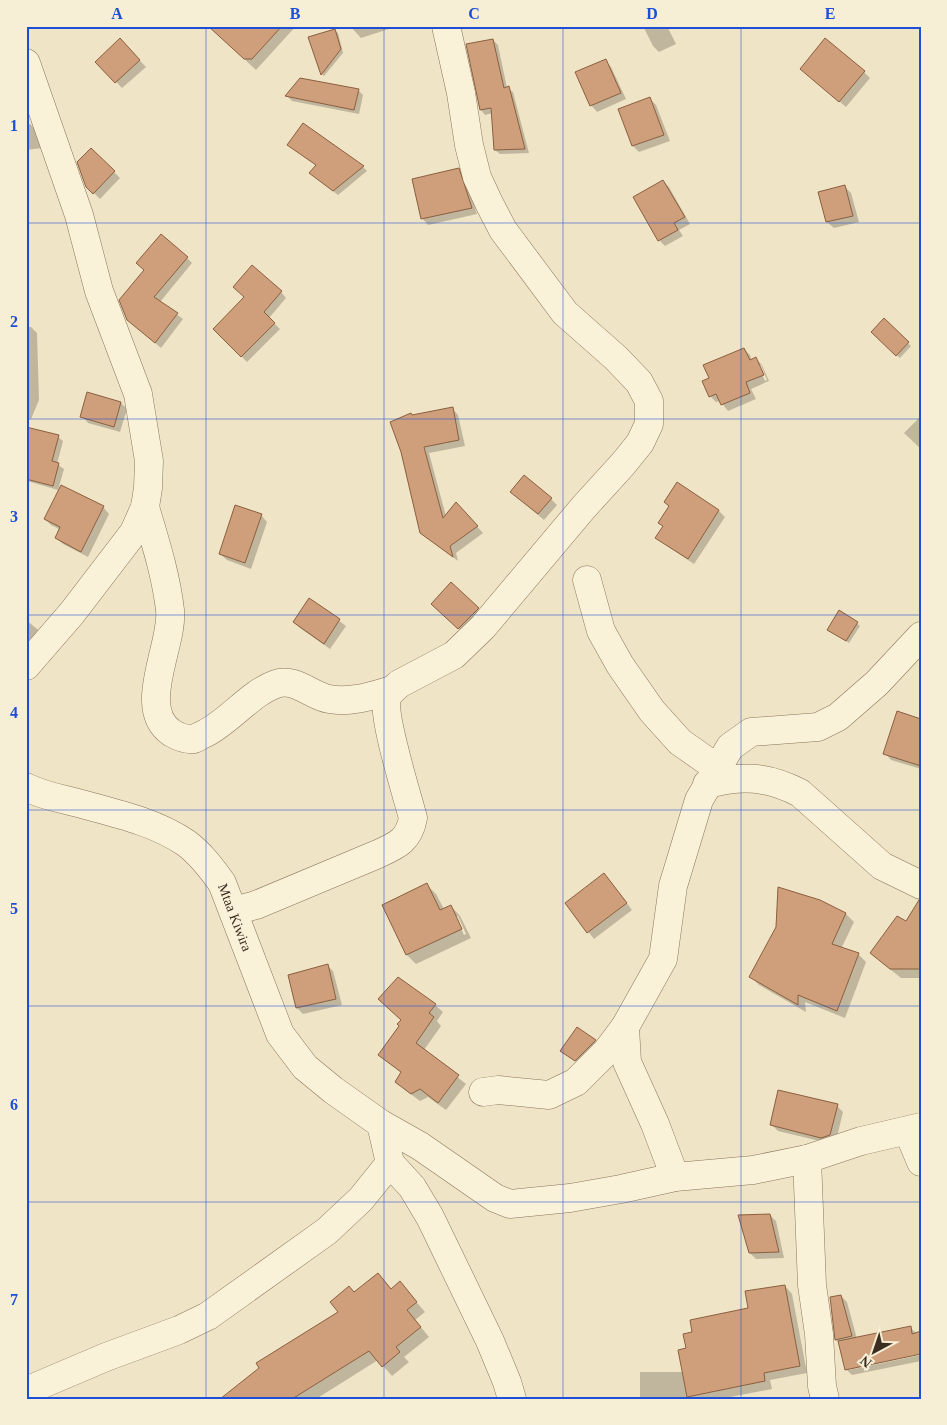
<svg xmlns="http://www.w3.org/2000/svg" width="947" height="1425" viewBox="0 0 947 1425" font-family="'Times New Roman',serif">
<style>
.shadow{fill:#0003;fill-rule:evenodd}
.building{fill:#ce9f7a;stroke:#8b5f40}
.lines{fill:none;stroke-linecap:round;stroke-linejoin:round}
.minor-casing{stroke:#8b755b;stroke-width:29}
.minor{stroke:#faf1d9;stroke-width:28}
.grid{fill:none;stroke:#1d4ed8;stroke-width:1;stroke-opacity:0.55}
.labels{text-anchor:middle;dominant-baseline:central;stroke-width:4;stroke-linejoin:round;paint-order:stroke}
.street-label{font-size:14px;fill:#3b2d1f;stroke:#f6eed5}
.neatline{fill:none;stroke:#1d4ed8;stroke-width:2}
.grid-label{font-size:16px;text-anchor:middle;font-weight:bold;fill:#1d4ed8}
</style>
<rect width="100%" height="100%" fill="#efe4c5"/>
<path class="shadow" d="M209 26H296L256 70Z
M350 26H398L361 38Z
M643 26H667L676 44 659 52 653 46Z
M335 30 338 33 343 53 324 76 322 74 310 38Z
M120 40 146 67 122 88 97 62Z
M493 40 498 45 507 88 513 92 529 153 500 154 495 150 493 113 485 115 481 110Z
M605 60 611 67 626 99 597 112 591 105Z
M864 72 870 78 846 107 808 75Z
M358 90 363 95 359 114 292 101 287 96Z
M650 99 656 105 670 141 639 152 633 146 620 110Z
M30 124 36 130 42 148 26 150V125Z
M289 145 363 167 367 171 338 195 310 173 317 166Z
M91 149 120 178 100 199 87 186Z
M458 169 464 175 477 214 428 225 422 218Z
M663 181 669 187 690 224 679 230 683 236 665 246 659 240Z
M845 187 851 193 859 222 834 228 827 222Z
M187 258 192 263 160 302 183 319 161 348 134 325 146 270Z
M281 292 286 298 269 318 280 329 247 362 214 329Z
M884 320 911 346 900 358 873 332Z
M26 327H31L37 333 39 400 31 419 26 417Z
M744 349 750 355 752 361 756 359 762 365 769 381 751 389 756 399 728 411 720 401 716 402 710 396ZM758 365H761L767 380 765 381Z
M121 403 127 409 120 432 88 423 82 416Z
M452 408 458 415 465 446 429 453 446 516 462 510 483 533 456 553 458 561 421 533 412 417Z
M920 417 921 418V449L904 433Z
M58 437 63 441 57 464 64 469 58 490 27 481 26 461Z
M678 484 719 511 725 517 694 564 663 543 657 537 664 527 659 523 670 507Z
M518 498 551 499 557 505 544 520Z
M103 507 109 514 88 557 63 544 56 538 61 530 51 525 45 519Z
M261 515 267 522 251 569 227 560 220 554Z
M310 599 346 626 330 649 300 628 294 622Z
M478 609 484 615 465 634 438 610Z
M26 620 42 633 26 654Z
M857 623 860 626 849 643 832 632Z
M921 720V769L891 760 885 753Z
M610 881 632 910 594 939 566 904Z
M427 885 436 894 444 909 451 906 460 916 471 938 416 964 407 955 383 905ZM455 916H458L466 934 464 935Z
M820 901 846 914 854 922 841 949 858 954 866 962 845 1018 805 1002 806 1012 759 985 751 977Z
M921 920V978H901L881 962 907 923Z
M327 965 333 971 342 1005 303 1014 297 1008Z
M435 1005 443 1012 437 1021 441 1026 424 1050 466 1084 446 1110 428 1097 420 1101 404 1089 396 1081 402 1073 380 1055Z
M595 1041 601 1047 582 1066 562 1051Z
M837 1106 843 1112 836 1141 828 1143 778 1131 772 1125Z
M770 1215 776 1221 784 1258 756 1259 750 1253Z
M378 1274 392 1290 400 1283 425 1312 415 1320 429 1337 404 1357 409 1362 392 1376 378 1360 316 1399H222L340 1312 354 1293Z
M785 1286 792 1294 807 1373 770 1380 772 1389 720 1399H640V1372H683L688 1349 694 1333 749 1309Z
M841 1296 847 1302 857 1339 910 1327 917 1334 849 1368V1370L921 1355V1361L852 1375 846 1369 840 1344 836 1340 831 1298Z"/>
<path class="building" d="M208 26H282L252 59H244Z
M335 29 341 49 321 75 308 37Z
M120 38 140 60 115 83 95 62Z
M825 38 865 71 839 102 800 69Z
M493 39 504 88 509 86 525 149 494 150 491 108 480 110 466 44Z
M606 59 621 93 590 106 575 72Z
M300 78 359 89 354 110 285 96Z
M650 97 664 135 632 146 618 109Z
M303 123 364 166 333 191 309 173 316 165 287 145Z
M91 148 115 171 93 194 86 187 77 162Z
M459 168 472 208 421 219 412 179Z
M663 180 685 217 674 223 678 230 658 241 633 197Z
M845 185 853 216 826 222 818 192Z
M161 234 188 257 154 297 178 313 155 343 127 320 119 300 144 270 136 263Z
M252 265 282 291 264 312 275 323 241 357 213 329 244 297 233 287Z
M884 318 909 342 896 356 871 332Z
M744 348 750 360 756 357 764 375 746 382 750 393 721 405 716 394 709 397 702 381 709 378 703 365Z
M87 392 121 402 114 427 80 417Z
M453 407 459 440 424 447 443 518 456 502 478 526 450 546 453 557 420 533 401 452 390 422 411 413 412 415Z
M26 427 59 435 52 461 59 463 53 486 26 479Z
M524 475 552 498 538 514 510 492Z
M677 482 719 510 688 559 655 538 663 526 658 523 669 506 664 502Z
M61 485 104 506 81 552 55 538 60 527 44 519Z
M235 505 262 514 245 563 219 554Z
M451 582 479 608 458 629 431 604Z
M309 598 340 619 324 644 293 622Z
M839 610 858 622 846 641 827 630Z
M897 711 921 719V766L883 754Z
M604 873 627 903 587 933 565 903Z
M427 883 440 910 451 905 462 929 406 955 382 905Z
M778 887 820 900 846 913 832 944 859 953 837 1011 798 995V1005L749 977 776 927Z
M919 900H921V969H890L870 953 897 916 906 921Z
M328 964 336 999 296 1008 288 975Z
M398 977 436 1004 429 1013 434 1017 416 1043 459 1075 438 1103 420 1089 411 1094 395 1082 401 1072 378 1055 399 1026 397 1024 401 1020 378 999Z
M577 1027 596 1040 575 1061 560 1051Z
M778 1090 838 1104 830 1135 821 1138 770 1125Z
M770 1214 779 1252 749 1253 738 1215Z
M378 1273 391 1289 400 1281 417 1302 407 1310 421 1327 396 1347 400 1352 382 1367 369 1351 292 1399H220L259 1368 256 1363 338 1312 330 1302 349 1286 354 1292Z
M785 1285 800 1366 764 1373 765 1381 687 1397 678 1350 686 1348 683 1334 692 1332 690 1320 748 1308 745 1291Z
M841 1295 852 1336 835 1340 830 1297Z
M911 1326 912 1334 921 1331V1354L845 1370 838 1341Z"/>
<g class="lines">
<defs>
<g id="minor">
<path d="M26 63 79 215 99 291 138 394 149 461 148 488 145 507 134 532 72 613 26 666"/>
<path d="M145 507C155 541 166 575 170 610 174 644 135 709 172 733 179 737 186 740 194 739 197 738 201 735 204 734 229 722 250 693 276 684 295 677 311 696 329 699 351 703 371 696 392 690"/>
<path d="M587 580 601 631 620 665 652 711 680 742 717 768"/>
<path d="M707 784C742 775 767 776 800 793L882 866 921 885"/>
<path id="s1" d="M26 787C45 797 65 799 85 805 119 814 157 823 186 843 201 854 212 869 222 883L280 1034 305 1067 333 1090 381 1124 420 1146 495 1198 510 1204 570 1198 621 1189 675 1177 753 1170 807 1159 861 1141 921 1127"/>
<path d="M234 911 256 905 378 854C398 845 409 840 413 818 407 795 382 716 387 698 389 692 395 688 399 684L454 655 483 627 583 508 623 464 640 443 649 424V401L639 382 616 358 565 313 503 230 489 203 477 177 469 145 461 93 446 26"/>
<path d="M625 1027 627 1062 655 1124 675 1177"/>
<path d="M483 1092 498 1090 549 1095 576 1082 607 1051 625 1027 663 959 673 886 699 800 730 747 751 732 818 727 838 717 877 683 921 636"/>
<path d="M908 1131 921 1162"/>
<path d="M807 1159 812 1285 819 1334 822 1386 825 1399"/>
<path d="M390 1163 412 1187 430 1217 490 1341 507 1382 512 1399"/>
<path d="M26 1391 106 1357 179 1330 208 1316 327 1231 361 1199 390 1163 381 1124"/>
</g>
</defs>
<use href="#minor" class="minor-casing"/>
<use href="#minor" class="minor"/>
</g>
<path class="grid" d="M206 26V1399M384 26V1399M563 26V1399M741 26V1399M26 223H921M26 419H921M26 615H921M26 810H921M26 1006H921M26 1202H921"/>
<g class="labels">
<g class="street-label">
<text stroke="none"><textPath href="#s1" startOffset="261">Mtaa Kiwira</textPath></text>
</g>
</g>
<rect width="947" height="1425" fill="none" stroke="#f6eed5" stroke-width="55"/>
<g transform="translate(874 1352) rotate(220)" stroke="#f6eed5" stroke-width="4" paint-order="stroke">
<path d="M0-4L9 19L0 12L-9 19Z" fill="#3b2d1f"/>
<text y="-8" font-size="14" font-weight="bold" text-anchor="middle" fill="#3b2d1f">N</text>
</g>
<rect x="28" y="28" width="892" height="1370" class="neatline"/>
<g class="grid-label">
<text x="117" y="19">A</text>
<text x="295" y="19">B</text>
<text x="474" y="19">C</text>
<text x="652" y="19">D</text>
<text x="830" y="19">E</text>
<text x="14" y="131">1</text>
<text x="14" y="327">2</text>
<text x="14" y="522">3</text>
<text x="14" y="718">4</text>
<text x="14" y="914">5</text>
<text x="14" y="1110">6</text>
<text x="14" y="1305">7</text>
</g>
</svg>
